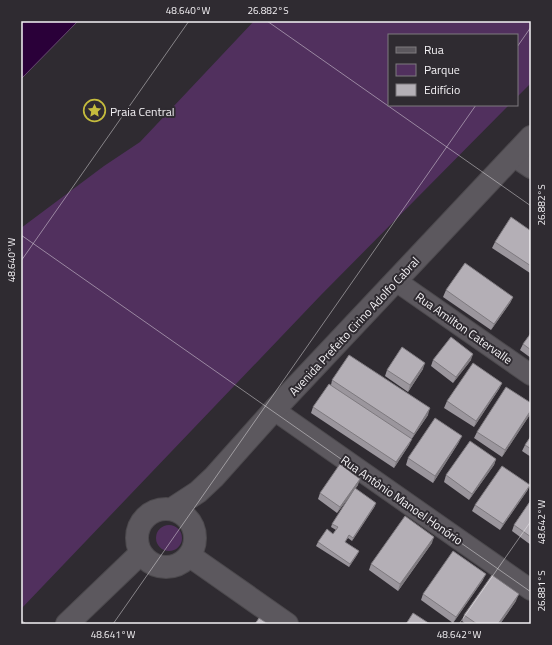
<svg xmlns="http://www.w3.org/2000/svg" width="552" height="645" viewBox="0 0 552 645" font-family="'Titillium Web',sans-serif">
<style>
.green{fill:#51305e}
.water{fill:#2a0039;stroke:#674971}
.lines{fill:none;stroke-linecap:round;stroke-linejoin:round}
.minor-casing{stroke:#4c494d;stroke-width:22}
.secondary-casing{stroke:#4c494d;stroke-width:24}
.minor{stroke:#5c585e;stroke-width:20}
.secondary{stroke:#5c585e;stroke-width:22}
.wall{fill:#9b969d}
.shaded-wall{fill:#7e7a7f}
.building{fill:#b4afb6;stroke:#7e7a7f}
.ticks{fill:none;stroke:#f4f2f5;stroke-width:1;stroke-opacity:0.45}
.labels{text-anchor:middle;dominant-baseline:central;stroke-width:4;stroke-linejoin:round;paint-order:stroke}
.poi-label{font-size:12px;fill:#f4f2f5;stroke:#2f2b31;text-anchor:start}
.street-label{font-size:12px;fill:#f4f2f5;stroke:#2f2b31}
.neatline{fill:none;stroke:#f4f2f5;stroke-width:1.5}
.ticks-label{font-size:10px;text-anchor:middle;fill:#f4f2f5}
</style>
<rect width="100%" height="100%" fill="#2f2b31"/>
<path class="green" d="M254 21H531V83L517 97V35H389V105H509L321 295 21 609V228L104 166 140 142Z
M156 538a13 13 0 1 1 26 0a13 13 0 1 1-26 0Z"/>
<path class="water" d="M21 21H78L21 79Z"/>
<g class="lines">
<defs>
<path id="minor" d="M513 156 531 168
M396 281 531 375
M274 410 531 590"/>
<path id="secondary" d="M137 538a29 29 0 1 1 58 0a29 29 0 1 1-58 0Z
M172 509 198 492 214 477 274 410 531 137
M190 556 287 624
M67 624 141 553"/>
</defs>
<use href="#minor" class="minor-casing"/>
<use href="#secondary" class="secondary-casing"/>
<use href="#minor" class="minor"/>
<use href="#secondary" class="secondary"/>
</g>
<path class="wall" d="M531 231V271L530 273 492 248 495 242Z
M446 290 513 297 510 303 491 330 443 297Z
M531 333V358L520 350 523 344Z
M433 360H471L453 383 431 366Z
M423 369 408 392 385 376 387 370Z
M332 380 428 415 411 440 409 445 394 468 311 413 313 407 331 385Z
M502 383 499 389 474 427 444 408 447 401Z
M531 403V413L502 457 474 438 477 432Z
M531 436V457L522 451 525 445Z
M459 442 433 483 406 465 408 458Z
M496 459 494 465 469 500 444 482 446 475Z
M358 485 337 513 318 499 320 493Z
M530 485 527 491 500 530 472 511 475 505Z
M531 500V545L512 531 514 525Z
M375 506 352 541 348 538 345 542 359 551 357 555 349 567 316 546 318 542 333 534 336 530 331 527 332 524Z
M432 543 398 591 369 570 371 564Z
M483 580 453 623 421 600 423 594Z
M516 601 500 624H466L462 621 464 615Z"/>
<path class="shaded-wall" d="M513 297 510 303 491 330 494 324Z
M473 354 471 360 453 383 456 377Z
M425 363 423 369 408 392 410 385Z
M502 383 499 389 474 427 476 421Z
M430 408 428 415 411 440 414 434Z
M531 410V413L502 457 505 450Z
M462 436 459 442 433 483 435 476Z
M412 439 409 445 394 468 396 462Z
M496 459 494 465 469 500 472 494Z
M360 479 358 485 337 513 340 507Z
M530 485 527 491 500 530 503 524Z
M376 503 375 506 352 541 353 538Z
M434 537 432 543 398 591 400 584Z
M359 551 357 555 349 567 350 564Z
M486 574 483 580 453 623 456 617Z
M519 594 516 601 500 624H498Z"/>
<path class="building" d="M511 217 531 231V266L495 242Z
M465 263 513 297 494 324 446 290Z
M531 333V350L523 344Z
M451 337 473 354 456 377 433 360Z
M402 347 425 363 410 385 387 370Z
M349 355 430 408 414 434 332 380Z
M473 363 502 383 476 421 447 401Z
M329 384 412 439 396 462 313 407Z
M506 387 531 403V410L505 450 477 432Z
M435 418 462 436 435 476 408 458Z
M531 436V449L525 445Z
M470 441 496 459 472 494 446 475Z
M340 464 360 479 340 507 320 493Z
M502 466 530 485 503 524 475 505Z
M355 488 376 503 353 538 349 535 345 542 359 551 350 564 318 542 327 529 333 534 338 527 332 524Z
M531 500V537L514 525Z
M405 516 434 537 400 584 371 564Z
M453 551 486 574 456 617 423 594Z
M492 575 519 594 498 624H477L464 615Z
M413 613 430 624H406Z
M259 618 268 624H255Z"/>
<path class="ticks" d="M267 21 531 206M517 47 531 27M21 235 531 592M21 261 189 21M21 620 26 624M113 624 476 105M459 624 531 521"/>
<defs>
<symbol id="sight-ring" viewBox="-11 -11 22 22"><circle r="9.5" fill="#2f2b31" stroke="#c5bc3d" stroke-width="1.5"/><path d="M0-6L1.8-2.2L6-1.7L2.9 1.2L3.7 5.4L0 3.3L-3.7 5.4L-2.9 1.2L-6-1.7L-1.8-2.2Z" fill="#c5bc3d"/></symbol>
</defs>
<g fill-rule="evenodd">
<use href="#sight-ring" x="82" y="98" width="25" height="25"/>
</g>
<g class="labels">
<g class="poi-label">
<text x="110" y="111">Praia Central</text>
</g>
<g class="street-label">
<text transform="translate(354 326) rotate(-47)">Avenida Prefeito Cirino Adolfo Cabral</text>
<text transform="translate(464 328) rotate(35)">Rua Amilton Catervalle</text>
<text transform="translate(402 500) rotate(35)">Rua Antônio Manoel Honório</text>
</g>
</g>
<rect width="552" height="645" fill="none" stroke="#2f2b31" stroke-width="44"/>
<rect x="388" y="34" width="130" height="72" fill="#2f2b31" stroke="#7e7b7f"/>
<rect x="396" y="47" width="20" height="6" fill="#5c585e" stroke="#7e7b7f"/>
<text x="424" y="54" font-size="12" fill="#f4f2f5">Rua</text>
<rect x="396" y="64" width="20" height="12" fill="#51305e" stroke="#7e7b7f"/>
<text x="424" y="74" font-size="12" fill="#f4f2f5">Parque</text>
<rect x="396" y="84" width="20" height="12" fill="#b4afb6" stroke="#7e7b7f"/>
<text x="424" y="94" font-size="12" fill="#f4f2f5">Edifício</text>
<rect x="22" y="22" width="508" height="601" class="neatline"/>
<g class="ticks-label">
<text x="188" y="14">48.640°W</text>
<text x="268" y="14">26.882°S</text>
<text transform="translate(541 205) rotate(-90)" y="4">26.882°S</text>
<text transform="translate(11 260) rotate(-90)" y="4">48.640°W</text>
<text transform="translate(541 522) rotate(-90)" y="4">48.642°W</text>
<text transform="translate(541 591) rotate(-90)" y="4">26.881°S</text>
<text x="113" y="638">48.641°W</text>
<text x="459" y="638">48.642°W</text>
</g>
</svg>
